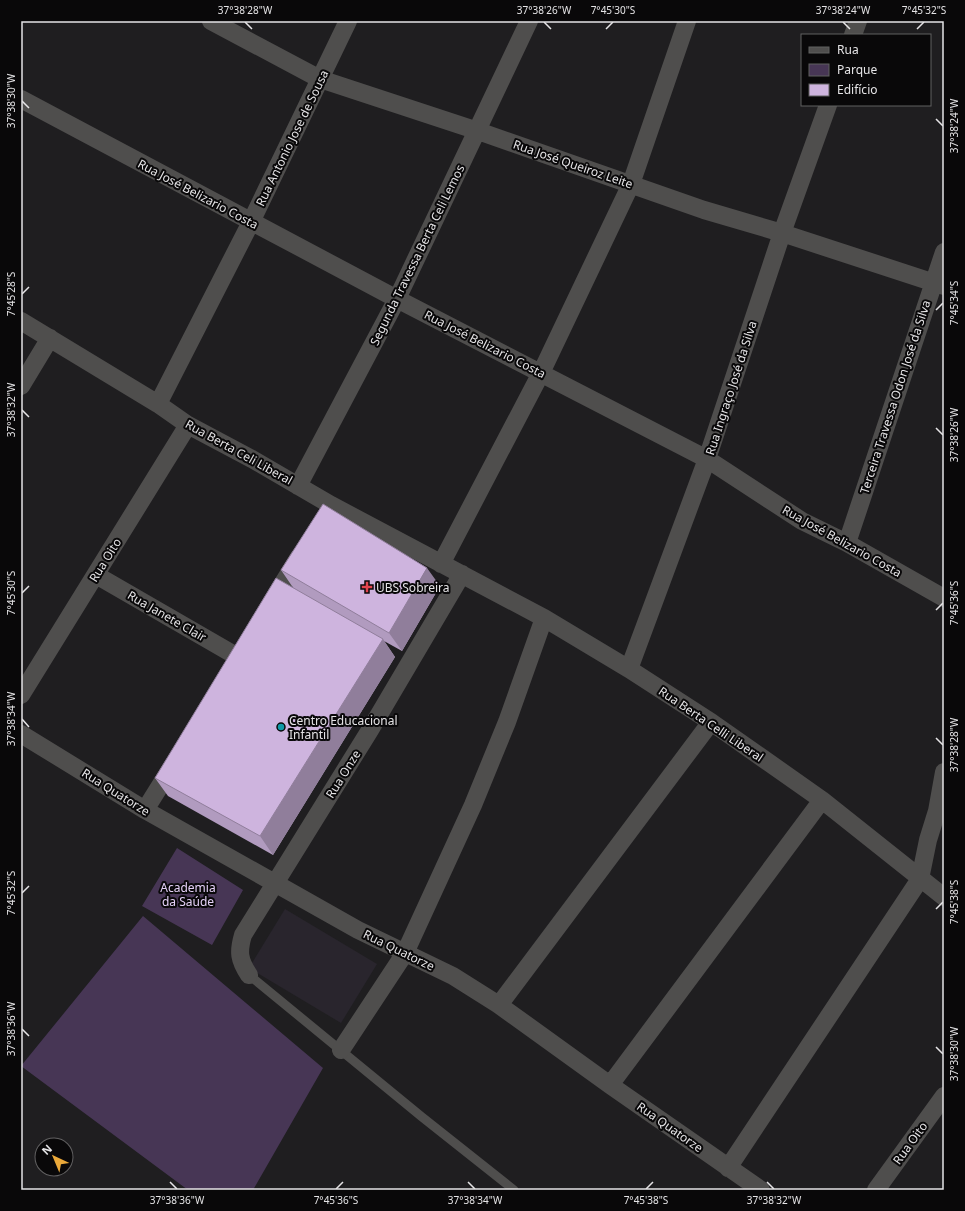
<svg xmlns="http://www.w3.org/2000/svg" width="965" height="1211" viewBox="0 0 965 1211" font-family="'Noto Sans',sans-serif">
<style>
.built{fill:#29252d}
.green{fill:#473655}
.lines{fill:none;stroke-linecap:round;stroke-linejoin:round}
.lane{stroke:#4f4e4d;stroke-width:9}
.street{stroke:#4f4e4d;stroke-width:18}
.wall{fill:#b19bbf}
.shaded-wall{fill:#907e9b}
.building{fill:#ceb4de;stroke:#907e9b}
.ticks{fill:none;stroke:#e5e4e6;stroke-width:1.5}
.health-dot{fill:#e0444e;stroke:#090809;stroke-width:1.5}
.culture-dot{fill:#0f9aa8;stroke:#090809;stroke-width:1.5}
.labels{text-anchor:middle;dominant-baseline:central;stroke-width:4;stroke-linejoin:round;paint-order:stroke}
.street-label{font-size:12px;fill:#e5e4e6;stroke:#090809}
.poi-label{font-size:12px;fill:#e5e4e6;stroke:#090809;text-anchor:start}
.park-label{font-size:12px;fill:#e5d1f8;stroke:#090809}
.neatline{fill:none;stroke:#e5e4e6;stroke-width:1.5}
.ticks-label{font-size:10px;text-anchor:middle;fill:#e5e4e6}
</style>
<rect width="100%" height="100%" fill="#1f1e20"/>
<path class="built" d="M285 909 377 964 341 1023 249 968Z"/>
<path class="green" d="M177 848 243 890 212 945 142 906Z
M143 916 323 1068 253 1190H188L21 1066Z"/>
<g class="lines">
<path class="lane" d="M249 975 422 1117 514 1190"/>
<path class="street" d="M211 21 320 79 478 131 704 210 782 233 944 286
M853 35 858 21
M21 99 397 299 707 459 802 521 847 543 944 598
M21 321 158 404 188 425 252 459 331 505 544 618 629 669 711 722 822 800 944 897
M21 386 50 338
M158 404 251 222 348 21
M298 486 397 299 529 21
M847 543 944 252
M441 564 541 373 631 184 687 21
M96 575 238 657
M271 603 299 557
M629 669 707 459 782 233 828 105
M21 695 188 425
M21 734 145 810 358 930 453 976 499 1005 610 1085 761 1190
M145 810 173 765
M249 975C239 960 238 952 243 935L370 730 462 574
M499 1005 711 722
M341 1050 405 953 473 805 507 722 544 618
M610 1085 822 800
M728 1168 920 879 928 840 937 811 944 772
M876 1190 944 1096"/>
</g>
<path class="wall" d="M281 570 440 586 402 651 384 641 395 657 273 855 168 796 155 778 294 589Z"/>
<path class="shaded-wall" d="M427 568 440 586 402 651 389 633Z
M383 639 395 657 273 855 260 836Z"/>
<path class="building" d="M323 504 427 568 389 633 281 570Z
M276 578 383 639 260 836 155 778Z"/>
<path class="ticks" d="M245 22 252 29M544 22 551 29M843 22 850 29M606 29 613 22M917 29 924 22M22 101 29 108M936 119 943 126M22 294 29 287M936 310 943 303M22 410 29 417M936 428 943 435M22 593 29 586M936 610 943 603M22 719 29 727M936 738 943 745M22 893 29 886M936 909 943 902M22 1029 29 1036M936 1047 943 1054M170 1182 177 1189M468 1182 475 1189M767 1182 774 1189M336 1189 343 1182M646 1189 653 1182"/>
<path class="health-dot" d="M365 581h4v4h4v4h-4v4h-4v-4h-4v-4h4z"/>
<circle class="culture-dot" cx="281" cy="727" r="4"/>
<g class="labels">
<g class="street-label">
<text transform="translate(292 138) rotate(-64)">Rua Antonio Jose de Sousa</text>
<text transform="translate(573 164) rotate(19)">Rua José Queiroz Leite</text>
<text transform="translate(198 194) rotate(28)">Rua José Belizario Costa</text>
<text transform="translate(417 255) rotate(-64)">Segunda Travessa Berta Celi Lemos</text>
<text transform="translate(485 344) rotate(27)">Rua José Belizario Costa</text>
<text transform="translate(731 388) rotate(-72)">Rua Ingraço José da Silva</text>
<text transform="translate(895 397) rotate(-72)">Terceira Travessa Odon José da Silva</text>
<text transform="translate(239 452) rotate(29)">Rua Berta Celi Liberal</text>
<text transform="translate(842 541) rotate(29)">Rua José Belizario Costa</text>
<text transform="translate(105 560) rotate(-58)">Rua Oito</text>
<text transform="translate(167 616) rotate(30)">Rua Janete Clair</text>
<text transform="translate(711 724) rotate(34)">Rua Berta Celli Liberal</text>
<text transform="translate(343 774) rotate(-58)">Rua Onze</text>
<text transform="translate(116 792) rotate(32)">Rua Quatorze</text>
<text transform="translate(399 950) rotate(26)">Rua Quatorze</text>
<text transform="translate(670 1127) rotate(35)">Rua Quatorze</text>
<text transform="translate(910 1143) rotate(-54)">Rua Oito</text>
</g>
<g class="poi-label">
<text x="376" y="587">UBS Sobreira</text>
<text x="289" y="720">Centro Educacional<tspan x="289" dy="14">Infantil</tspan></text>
</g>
<g class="park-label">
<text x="188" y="887">Academia<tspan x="188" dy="14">da Saúde</tspan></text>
</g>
</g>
<rect width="965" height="1211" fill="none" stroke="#090809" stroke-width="44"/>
<rect x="801" y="34" width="130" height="72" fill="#090809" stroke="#616061"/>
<rect x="809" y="47" width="20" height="6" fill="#4f4e4d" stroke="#616061"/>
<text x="837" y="54" font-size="12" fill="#e5e4e6">Rua</text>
<rect x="809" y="64" width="20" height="12" fill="#473655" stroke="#616061"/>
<text x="837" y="74" font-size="12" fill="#e5e4e6">Parque</text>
<rect x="809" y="84" width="20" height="12" fill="#ceb4de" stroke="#616061"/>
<text x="837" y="94" font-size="12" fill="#e5e4e6">Edifício</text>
<g transform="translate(54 1157) rotate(316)"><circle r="19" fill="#090809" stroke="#616061"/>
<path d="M0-3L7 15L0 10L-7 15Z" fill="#eba93a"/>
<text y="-6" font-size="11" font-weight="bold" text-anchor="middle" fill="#e5e4e6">N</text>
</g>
<rect x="22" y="22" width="921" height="1167" class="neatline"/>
<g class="ticks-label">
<text x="245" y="14">37°38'28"W</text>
<text x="544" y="14">37°38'26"W</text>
<text x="613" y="14">7°45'30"S</text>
<text x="843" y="14">37°38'24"W</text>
<text x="924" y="14">7°45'32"S</text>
<text transform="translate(11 101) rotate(-90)" y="4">37°38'30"W</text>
<text transform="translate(954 126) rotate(-90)" y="4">37°38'24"W</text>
<text transform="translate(11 294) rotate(-90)" y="4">7°45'28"S</text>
<text transform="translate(954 303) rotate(-90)" y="4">7°45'34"S</text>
<text transform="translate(11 410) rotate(-90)" y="4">37°38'32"W</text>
<text transform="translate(954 435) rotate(-90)" y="4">37°38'26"W</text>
<text transform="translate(11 593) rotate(-90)" y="4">7°45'30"S</text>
<text transform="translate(954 603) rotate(-90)" y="4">7°45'36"S</text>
<text transform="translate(11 719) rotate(-90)" y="4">37°38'34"W</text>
<text transform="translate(954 745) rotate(-90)" y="4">37°38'28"W</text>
<text transform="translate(11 893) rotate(-90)" y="4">7°45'32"S</text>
<text transform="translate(954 902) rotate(-90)" y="4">7°45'38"S</text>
<text transform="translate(11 1029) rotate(-90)" y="4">37°38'36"W</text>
<text transform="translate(954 1054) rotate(-90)" y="4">37°38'30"W</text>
<text x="177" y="1204">37°38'36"W</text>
<text x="336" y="1204">7°45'36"S</text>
<text x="475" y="1204">37°38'34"W</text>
<text x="646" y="1204">7°45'38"S</text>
<text x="774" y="1204">37°38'32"W</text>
</g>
</svg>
